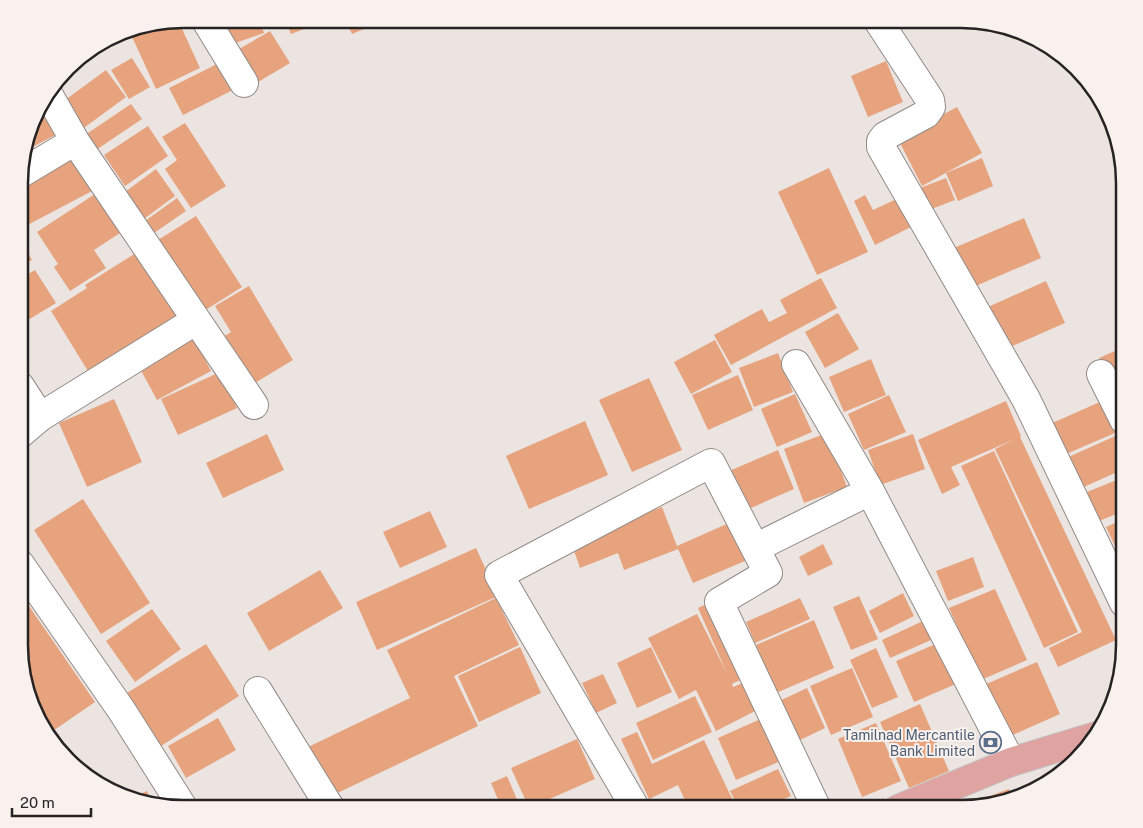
<svg xmlns="http://www.w3.org/2000/svg" width="1143" height="828" viewBox="0 0 1143 828" font-family="'Public Sans',sans-serif">
<style>
.building{fill:#e6a37e}
.lines{fill:none;stroke-linecap:round;stroke-linejoin:round}
.minor-casing{stroke:#918b87;stroke-width:30}
.major-casing{stroke:#c2c1c1;stroke-width:30}
.minor{stroke:#fff;stroke-width:28}
.major{stroke:#dfa4a2;stroke-width:28}
.labels{text-anchor:middle;dominant-baseline:central;stroke-width:4;stroke-linejoin:round;paint-order:stroke}
.service-label{font-size:14px;fill:#4e5e75;stroke:#f8f1ed;text-anchor:end}
.rim{fill:none;stroke:#262322;stroke-width:2.5}
</style>
<rect width="100%" height="100%" fill="#ebe4e0"/>
<path class="building" d="M213 19H259L264 33 224 47Z
M284 19H311L314 25 291 34Z
M345 19H388L352 34Z
M178 20 200 68 156 89 128 28Z
M270 31 290 63 253 85 234 52Z
M132 58 150 87 129 99 111 70Z
M223 61 237 88 183 115 169 88Z
M886 61 903 102 868 117 851 76Z
M106 70 126 97 81 130 61 103Z
M131 104 142 119 93 152 82 137Z
M39 105 57 134 23 152Z
M957 107 982 153 922 186 898 139Z
M185 123 226 186 191 208 165 169 177 160 162 137Z
M148 126 168 156 125 186 104 155Z
M77 157 94 190 20 229V187Z
M982 158 993 186 958 201 946 173Z
M829 168 868 252 817 275 778 192Z
M156 169 175 196 141 221 121 195Z
M946 178 955 200 929 210 920 188Z
M95 194 120 233 94 250 106 268 70 291 54 267 58 264 37 232Z
M865 195 873 210 905 195 919 223 875 245 854 201Z
M177 198 186 211 154 233 145 221Z
M196 216 242 287 204 311 158 240Z
M1024 218 1041 258 971 288 954 248Z
M20 239 32 260 20 266Z
M139 251 182 319 91 376 51 311 87 288 85 285Z
M35 270 56 303 20 325V279Z
M821 278 837 308 731 365 714 335 762 309 769 322 787 313 780 300Z
M1046 281 1065 323 1008 348 990 306Z
M249 286 293 360 245 389 217 341 231 332 215 306Z
M838 313 859 349 825 368 805 332Z
M193 336 211 371 157 400 138 365Z
M715 340 732 372 691 394 674 362Z
M1124 347V379L1111 384 1099 358Z
M778 353 793 392 754 407 739 368Z
M871 359 886 395 844 412 829 377Z
M220 372 237 408 178 435 161 399Z
M738 375 753 410 708 430 692 395Z
M649 378 682 450 632 472 599 400Z
M795 394 812 432 777 447 761 409Z
M889 395 906 432 864 450 848 414Z
M1109 398 1122 430 1064 455 1050 424Z
M114 399 142 462 87 487 59 423Z
M1006 401 1021 436 1020 437 1116 640 1058 667 1049 648 1082 632 995 449 1015 439 951 467 960 485 942 494 918 440Z
M585 421 608 475 529 509 506 456Z
M1124 432V469L1077 490 1064 459Z
M827 433 847 487 804 503 784 449Z
M267 434 284 470 223 498 206 463Z
M913 434 925 469 880 485 868 450Z
M778 450 794 489 744 511 727 472Z
M994 451 1078 632 1044 648 961 466Z
M1124 477V511L1094 523 1082 494Z
M83 499 150 603 101 634 34 530Z
M662 507 677 546 729 523 745 561 693 583 678 549 624 570 618 553 580 568 571 542Z
M430 511 447 547 400 568 383 532Z
M1124 519V542L1115 546 1106 527Z
M823 544 833 564 808 576 799 557Z
M476 548 498 596 377 650 356 602Z
M1124 550V562L1119 552Z
M973 557 984 587 948 601 936 571Z
M320 570 343 608 269 651 247 613Z
M995 589 1027 660 981 680 949 608Z
M20 593 95 702 47 735 40 727 20 667Z
M903 593 914 616 880 633 869 611Z
M859 596 878 639 851 650 833 607Z
M496 598 519 645 454 676 478 726 329 797 306 748 410 698 387 650Z
M800 598 810 619 755 643 746 622Z
M713 601 748 676 732 684 733 687 745 682 759 709 716 731 696 690 679 699 648 638 697 614 727 673 698 608Z
M152 609 181 649 135 682 106 641Z
M814 620 834 668 776 693 756 645Z
M923 621 931 640 890 658 882 640Z
M938 643 956 684 914 702 896 661Z
M206 644 239 696 161 746 127 693Z
M520 647 541 693 479 722 458 676Z
M651 647 672 692 637 708 617 663Z
M876 648 898 697 872 708 850 660Z
M1037 662 1060 714 1008 737 984 685Z
M852 668 873 717 831 735 810 686Z
M603 674 617 703 596 713 582 683Z
M807 688 825 728 794 743 775 703Z
M695 696 712 732 653 760 636 723Z
M920 704 949 771 909 788 880 722Z
M765 717 783 760 736 780 718 738Z
M218 718 236 750 186 778 168 746Z
M876 723 901 781 862 797 838 739Z
M637 732 652 764 704 740 737 809H689L678 785 649 799 621 739Z
M577 739 595 779 529 808 511 768Z
M778 769 791 796 761 809H739L730 791Z
M91 773 96 783 84 776Z
M507 776 521 809H502L491 783Z
M1009 789 1012 797 974 806 973 802Z
M147 791 153 805 128 799Z
M786 802 789 809H767Z"/>
<g class="lines">
<defs>
<path id="minor" d="M205 19 244 83
M877 19 930 100 931 107 926 114 885 136 881 141V147L1026 399 1124 603
M47 92 75 141 254 405
M20 174 75 141
M796 364 870 491 1011 762
M1101 374 1124 420
M40 417 195 321
M20 434 40 417 20 386
M755 548 870 491
M20 564 122 711 184 809
M258 691 331 809
M636 809 499 575 711 463 768 573 719 602 817 809"/>
<path id="major" d="M898 809 1011 762 1096 736"/>
</defs>
<use href="#minor" class="minor-casing"/>
<use href="#major" class="major-casing"/>
<use href="#minor" class="minor"/>
<use href="#major" class="major"/>
</g>
<defs>
<symbol id="bank-ring" viewBox="-11 -11 22 22"><circle r="9.5" fill="#f8f1ed" stroke="#5c6f8a" stroke-width="1.5"/><path d="M-6-4H6V4H-6ZM0-2.3a2.3 2.3 0 1 0 0 4.6a2.3 2.3 0 1 0 0-4.6Z" fill="#5c6f8a"/></symbol>
</defs>
<g fill-rule="evenodd">
<use href="#bank-ring" x="978" y="730" width="25" height="25"/>
</g>
<g class="labels">
<g class="service-label">
<text x="975" y="735">Tamilnad Mercantile<tspan x="975" dy="16">Bank Limited</tspan></text>
</g>
</g>
<path d="M0 0H1143V828H0ZM183 28H961A155 155 0 0 1 1116 183V645A155 155 0 0 1 961 800H183A155 155 0 0 1 28 645V183A155 155 0 0 1 183 28Z" fill="#f8f1ed" fill-rule="evenodd"/>
<path class="rim" d="M183 28H961A155 155 0 0 1 1116 183V645A155 155 0 0 1 961 800H183A155 155 0 0 1 28 645V183A155 155 0 0 1 183 28Z"/>
<path d="M12 808v8h79v-8" fill="none" stroke="#262322" stroke-width="2.5"/>
<text x="20" y="808" font-size="15" fill="#262322" stroke="#f8f1ed" stroke-width="4" paint-order="stroke">20 m</text>
</svg>
